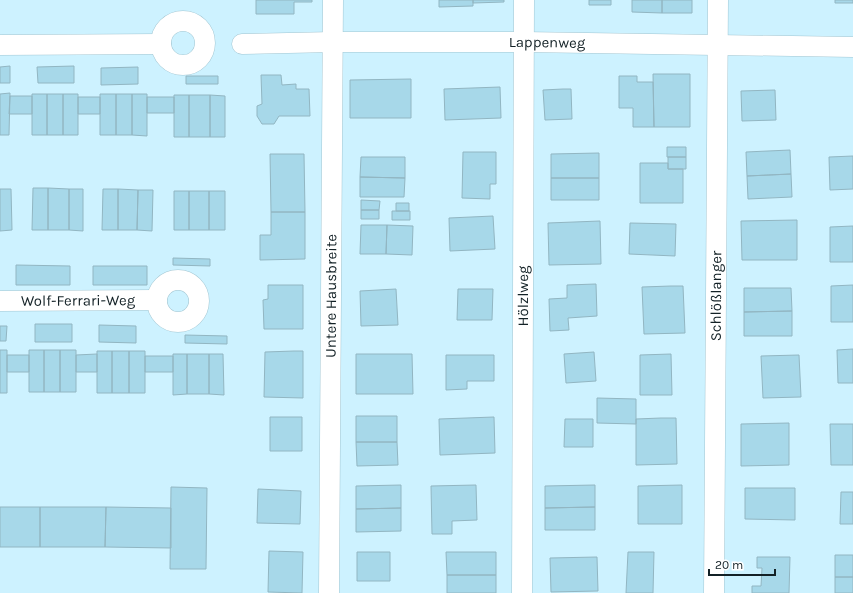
<svg xmlns="http://www.w3.org/2000/svg" width="853" height="593" viewBox="0 0 853 593" font-family="Karla,sans-serif">
<style>
.building{fill:#a7d8e9;stroke:#92b6c2}
.lines{fill:none;stroke-linecap:round;stroke-linejoin:round}
.street-casing{stroke:#a2c6d2;stroke-width:21}
.street{stroke:#fff;stroke-width:20}
.labels{text-anchor:middle;dominant-baseline:central;stroke-width:4;stroke-linejoin:round;paint-order:stroke}
.street-label{font-size:15px;fill:#132126;stroke:#fff}
</style>
<rect width="100%" height="100%" fill="#cdf2ff"/>
<path class="building" d="M256 0H312V2H294V14H256Z
M439 0H473V6L439 7Z
M473 0H504V2L473 3Z
M589 0H611V5H589Z
M632 0H662V13L632 12Z
M662 0H692V13H662Z
M835 0H853V3H835Z
M10 66V83H0V67Z
M74 66V83H38L37 67Z
M138 67V84L101 85V68Z
M653 74H690V127H654Z
M261 75H281L282 85 296 84V89H309L310 116H279L274 124H262L257 116V106L262 104Z
M186 76H218V84H186Z
M619 76H637V82H653L654 127H633V108H619Z
M411 79V118H350V80Z
M500 87 501 118 445 120 444 89Z
M563 89H571L572 119 545 120 543 90Z
M775 90 776 120 742 121 741 91Z
M10 93 9 135H0V94Z
M32 94H47V135H32Z
M47 94H63V135H47Z
M63 94H78V135H63Z
M100 94H116V135H100Z
M116 94H132V135H116Z
M132 94H147V136L132 135Z
M174 95H189V137H174Z
M189 95H210V137H189Z
M210 95 225 96V137H210Z
M10 96H32V114H9Z
M78 97H100V114H78Z
M147 97H174V113H147Z
M667 147H686V157H667Z
M790 150 791 174 747 176 746 152Z
M463 152H496V184H490V199L462 198Z
M599 153V178H551V154Z
M270 154H304L305 212H271Z
M853 156V189L830 190 829 157Z
M361 157H405V178L360 177Z
M668 157H686V169H668Z
M640 163H668V169H683V203H640Z
M791 174 792 197 748 199 747 176Z
M360 177 405 178 404 197H360Z
M551 178H599V200H551Z
M33 188H48V230H32Z
M48 188 69 189V230H48Z
M0 189H11L12 230 0 231Z
M69 189H83V231L69 230Z
M103 189H118V230H102Z
M118 189 138 190 137 230H118Z
M138 190H153L152 231 137 230Z
M174 191H189V230H174Z
M189 191H209V230H189Z
M209 191H225V230H209Z
M361 200 380 201 379 210H361Z
M396 203H409V211H396Z
M361 210H379V219H361Z
M392 211H410V220H392Z
M271 212H305V259L260 260V235H271Z
M493 216 495 249 450 251 449 218Z
M797 220V260H742L741 221Z
M600 221 601 264 549 265 548 223Z
M630 223 676 224 675 256 629 254Z
M361 225H387L386 254H360Z
M387 225 413 226 412 255 386 254Z
M853 226V262H830V227Z
M173 258 210 259V266L173 265Z
M16 265 70 266V285H16Z
M93 266H147V285H93Z
M596 284 597 316 568 318 569 330 550 331 549 299 567 298V285Z
M268 285H303V329H264L263 300 268 299Z
M853 285V322H831V286Z
M671 286H683L685 333 644 334 642 287Z
M744 288H791L792 311 744 312Z
M396 289 398 325 361 326 360 291Z
M458 289H493L492 320H457Z
M792 311V336H744V312Z
M35 324H72V342H35Z
M99 325 136 326V343L99 342Z
M0 326H7L6 341H0Z
M185 335 227 336V344L185 343Z
M853 349V383H838L837 350Z
M0 350H7V393H0Z
M29 350H44V392H29Z
M44 350H60V392H44Z
M60 350H76V392H60Z
M97 351H112V393H97Z
M112 351H129V393H112Z
M129 351H145V393H129Z
M294 351H303V398L264 397 265 352Z
M594 352 596 381 566 383 564 354Z
M97 354V372H76V355Z
M173 354H187V394L173 395Z
M187 354H209V394H187Z
M209 354H223L224 395 209 394Z
M356 354H412L413 394H356Z
M671 354 672 395H640V355Z
M7 355H29V372H7Z
M446 355H494V381H467V389L446 390Z
M799 355 801 397 763 398 761 356Z
M145 356H173V372H145Z
M597 398 636 399V424L597 423Z
M356 416H397V442H356Z
M270 417H302V451H270Z
M494 417 495 453 440 455 439 419Z
M661 418H676L677 464 636 465V419Z
M565 419H593V447H564Z
M789 423V465L741 466V424Z
M830 424H853V465H831Z
M356 442H397L398 465 357 466Z
M401 485V508L356 509V486Z
M476 485 477 520 452 521V534H432L431 486Z
M595 485V507L545 508V486Z
M682 485V524H638V486Z
M171 487 207 488 206 569H170Z
M745 488H795V520L745 519Z
M258 489 301 491 300 524 257 523Z
M841 492H853V524H840Z
M0 507H40V547H0Z
M40 507H106L105 547H40Z
M106 507 171 508V548L105 547Z
M595 507V530H545V508Z
M401 508V531L356 532V509Z
M269 551 303 552 302 593 268 592Z
M357 552H390V581H357Z
M446 552H496V575H447Z
M628 552H654L653 593H626Z
M835 555H853V577H835Z
M597 557 598 591 551 592 550 558Z
M757 557H790L789 593H752V586H761L762 568H757Z
M447 575H496V593H447Z
M835 577H853V593H835Z"/>
<g class="lines">
<defs>
<g id="street">
<circle cx="183" cy="43" r="22"/>
<path id="s1" d="M242 44 333 42H524L853 47"/>
<path d="M0 45 161 44"/>
<circle cx="178" cy="301" r="21"/>
<path id="s2" d="M0 301 156 300"/>
<path id="s3" d="M329 593 333 0"/>
<path id="s4" d="M522 593 524 0"/>
<path id="s5" d="M714 593 718 0"/>
</g>
</defs>
<use href="#street" class="street-casing"/>
<use href="#street" class="street"/>
</g>
<g class="labels">
<g class="street-label">
<text stroke="none"><textPath href="#s1" startOffset="305">Lappenweg</textPath></text>
<text stroke="none"><textPath href="#s3" startOffset="297">Untere Hausbreite</textPath></text>
<text stroke="none"><textPath href="#s4" startOffset="297">Hölzlweg</textPath></text>
<text stroke="none"><textPath href="#s5" startOffset="297">Schlößlanger</textPath></text>
<text stroke="none"><textPath href="#s2" startOffset="78">Wolf-Ferrari-Weg</textPath></text>
</g>
</g>
<path d="M709 569v6h66v-6" fill="none" stroke="#132126" stroke-width="2"/>
<text x="715" y="569" font-size="12" fill="#132126" stroke="#ffffff" stroke-width="3" paint-order="stroke">20 m</text>
</svg>
